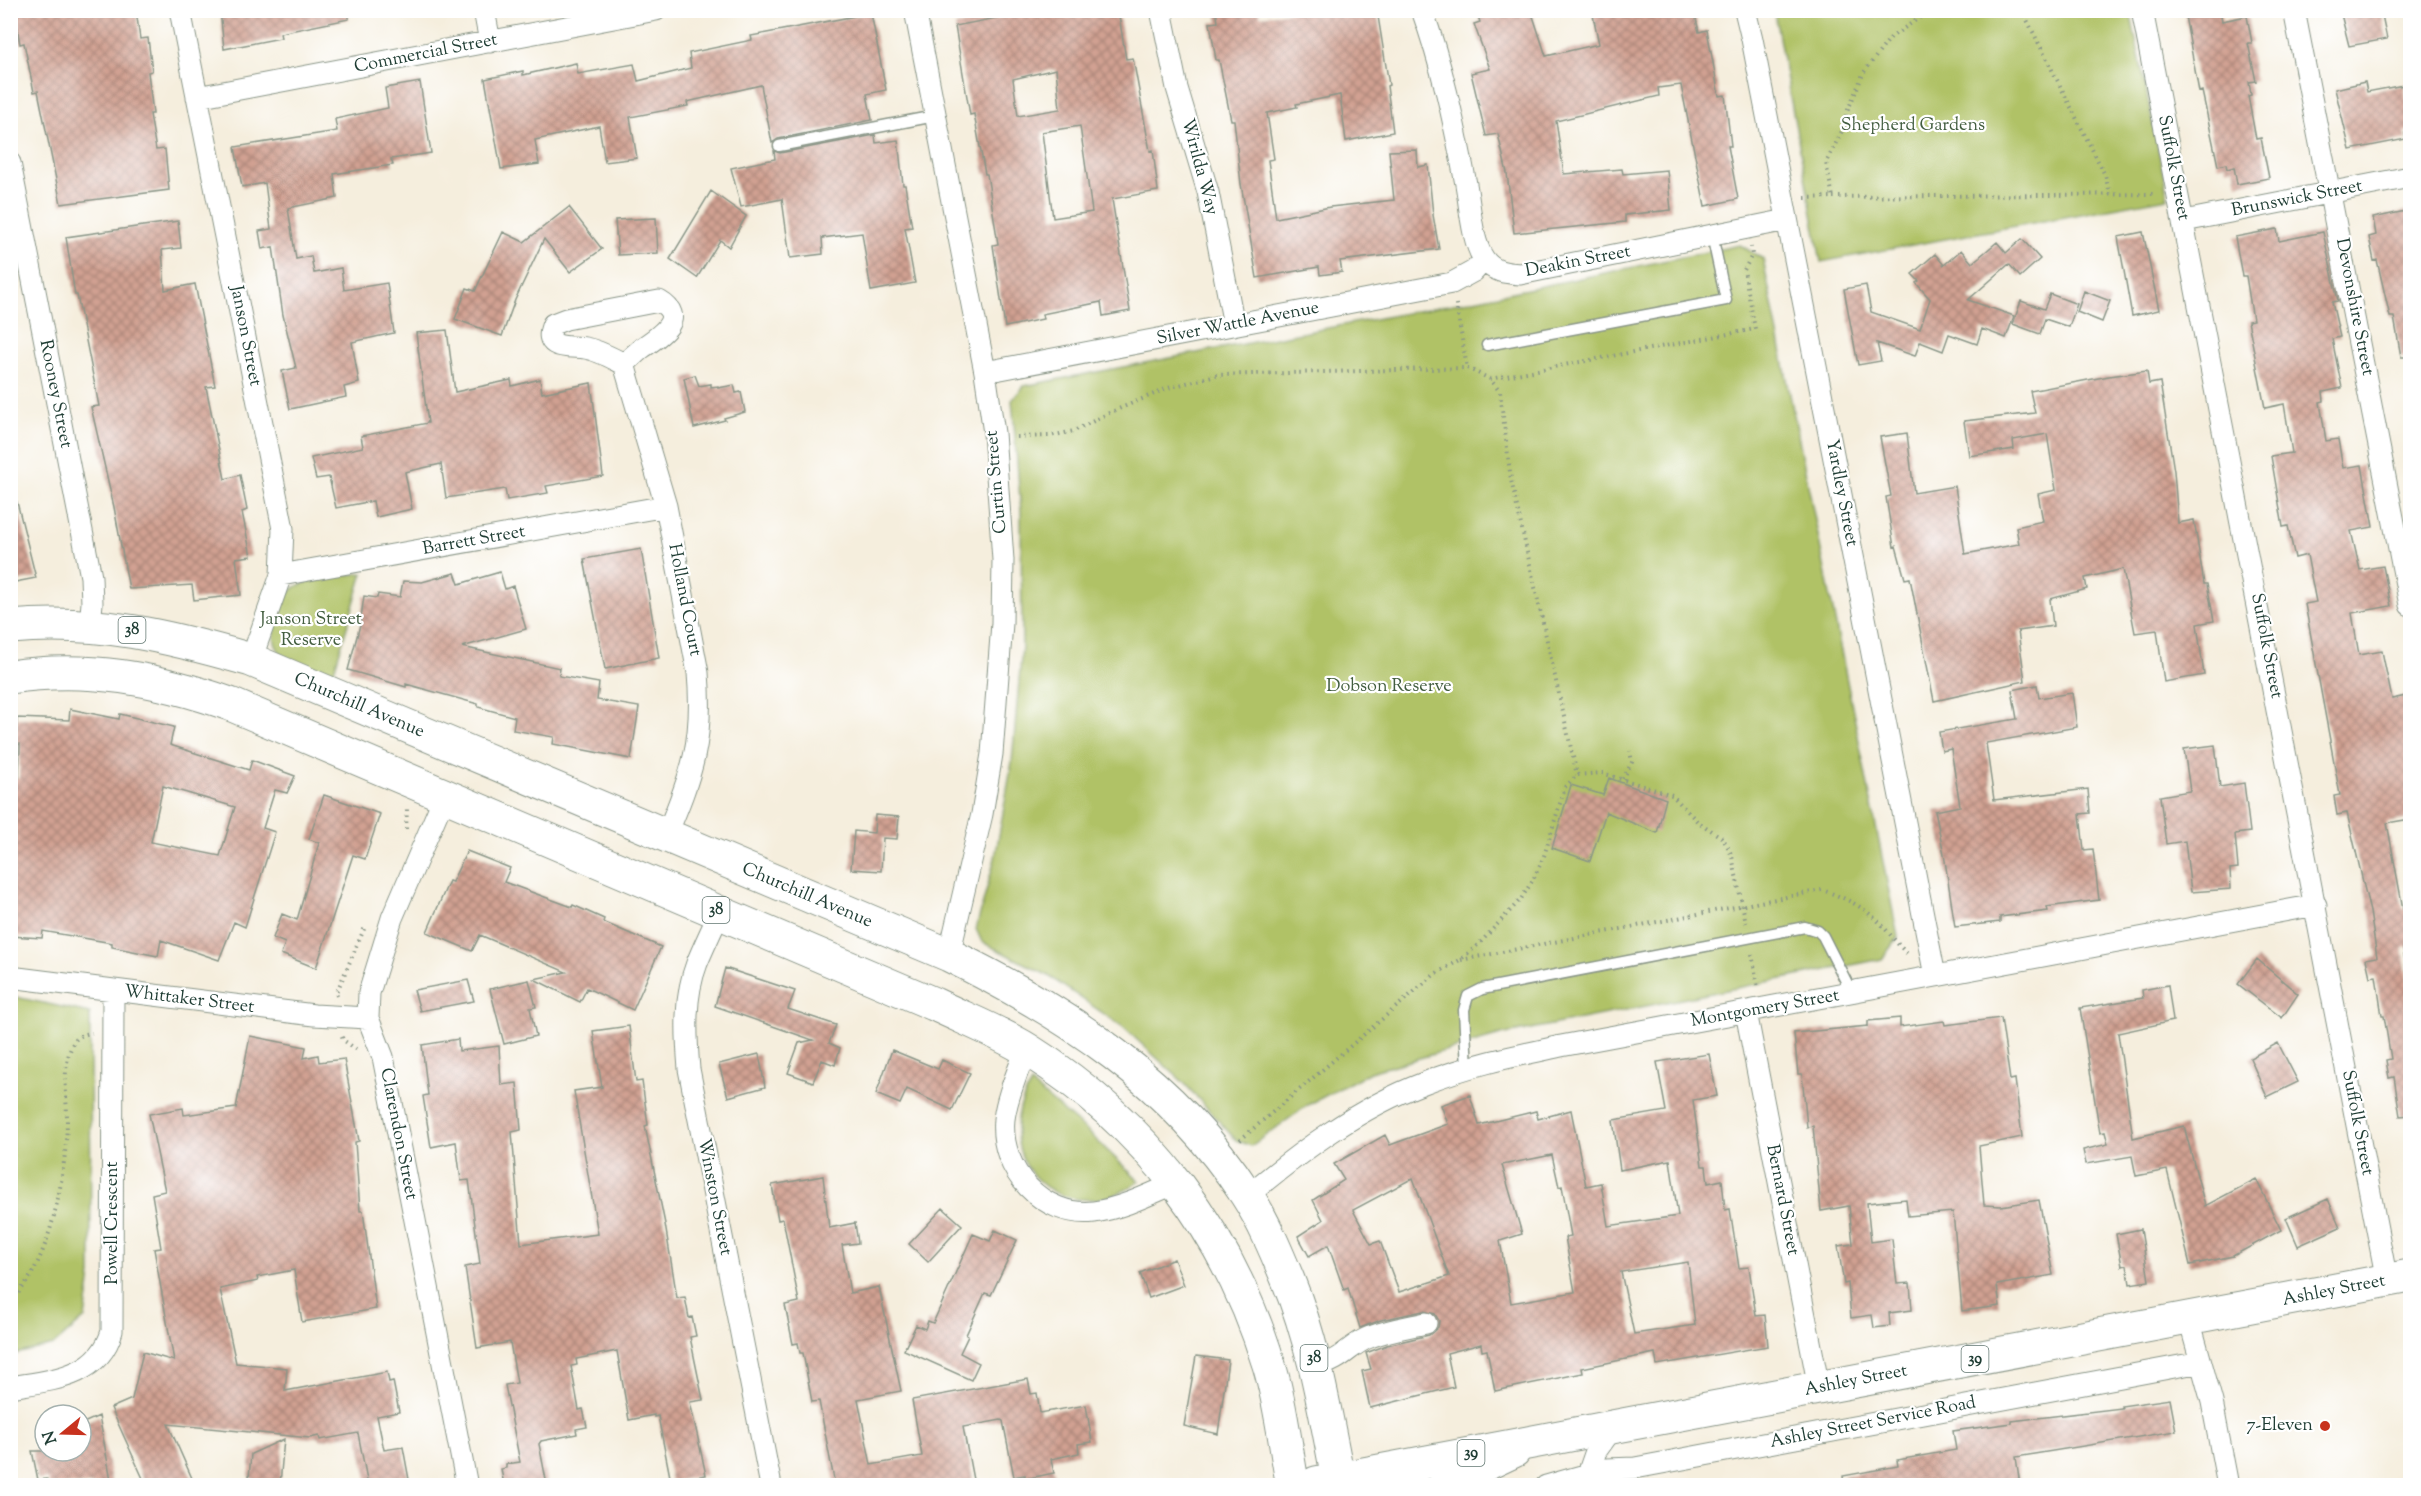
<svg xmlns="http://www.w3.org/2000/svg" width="2421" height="1496" viewBox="0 0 2421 1496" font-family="'Sorts Mill Goudy',serif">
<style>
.green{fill:#b0c266;stroke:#68804d;stroke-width:1.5}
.building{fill:url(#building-cross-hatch);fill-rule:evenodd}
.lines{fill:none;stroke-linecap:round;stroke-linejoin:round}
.lane-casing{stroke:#8a9688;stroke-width:13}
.street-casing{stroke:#8a9688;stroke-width:23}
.secondary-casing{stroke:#8a9688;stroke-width:32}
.primary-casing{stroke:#8a9688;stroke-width:35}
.path{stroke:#8a9688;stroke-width:4;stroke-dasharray:1.5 4.5;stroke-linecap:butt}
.lane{stroke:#fff;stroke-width:10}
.street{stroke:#fff;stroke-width:21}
.secondary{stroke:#fff;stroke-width:30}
.primary{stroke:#fff;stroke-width:33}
.poi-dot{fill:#c8321e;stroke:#fff;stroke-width:2}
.labels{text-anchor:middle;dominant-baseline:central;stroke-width:4.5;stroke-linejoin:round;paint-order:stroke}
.shield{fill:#fff;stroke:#627771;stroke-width:1.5}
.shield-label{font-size:16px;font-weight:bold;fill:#1f3d34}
.street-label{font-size:18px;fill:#1f3d34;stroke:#fff}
.park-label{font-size:18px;fill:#435e40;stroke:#fff}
.poi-label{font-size:18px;fill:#1f3d34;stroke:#fff;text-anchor:end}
</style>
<defs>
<pattern id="building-cross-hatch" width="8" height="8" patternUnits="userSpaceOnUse" patternTransform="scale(1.5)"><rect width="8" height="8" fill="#d1a192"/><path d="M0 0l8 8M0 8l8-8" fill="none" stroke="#a98478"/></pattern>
</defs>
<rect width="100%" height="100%" fill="#fff"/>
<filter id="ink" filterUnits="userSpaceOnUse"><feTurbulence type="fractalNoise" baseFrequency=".0167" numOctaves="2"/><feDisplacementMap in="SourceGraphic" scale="12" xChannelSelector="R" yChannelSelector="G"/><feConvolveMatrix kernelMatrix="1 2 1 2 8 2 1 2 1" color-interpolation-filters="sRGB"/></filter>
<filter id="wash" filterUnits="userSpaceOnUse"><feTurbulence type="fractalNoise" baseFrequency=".008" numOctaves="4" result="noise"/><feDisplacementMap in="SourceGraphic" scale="24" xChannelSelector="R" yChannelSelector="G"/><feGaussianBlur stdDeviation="1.35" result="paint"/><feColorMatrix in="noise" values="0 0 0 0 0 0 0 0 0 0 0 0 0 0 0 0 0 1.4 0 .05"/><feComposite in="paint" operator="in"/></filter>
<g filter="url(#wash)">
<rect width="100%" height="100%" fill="#f5eedd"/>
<path class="green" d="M1774 11H2130L2168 198 1821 262Z
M1740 245 1763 259 1898 937 1882 959 1501 1035 1370 1072 1308 1105 1251 1146 1236 1140 1184 1083 1123 1027 1047 975 982 942 976 929 995 858 1012 762 1022 646 1021 512 1012 400 1024 386 1474 300Z
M363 573 331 681C311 671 277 664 274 638 273 630 279 619 281 611 284 601 288 590 299 585 318 577 342 576 363 573Z
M11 996 90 1013 91 1275 85 1318 54 1345 11 1355Z
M1031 1084 1087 1131 1139 1181C1067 1235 983 1162 1031 1084Z"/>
<g id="blocks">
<path class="building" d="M14 10H136L140 39 148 38 152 71 148 72 153 114H150L156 150 165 149 169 190 61 204 38 91 34 92 24 43 20 44Z
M220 10H349V19L280 33 281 38 224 49Z
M1001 10H1118L1126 59 1133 58 1150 151 1153 150 1158 191 1112 199 1130 311 1103 316 1101 302 1042 314 1043 319 1005 327 993 245 998 244 987 174H985L974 114 970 115 955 26 1002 17ZM1056 69 1060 109 1018 116 1013 79ZM1080 126 1092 212 1053 218 1042 132Z
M1216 10H1259L1260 16 1304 10H1377L1389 85 1387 86 1393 132 1346 141 1340 95 1296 104 1297 107 1267 113 1274 159 1268 160 1276 218 1330 207 1394 200 1389 151 1417 150 1418 167 1428 165 1433 215 1439 249 1340 261 1342 272 1320 275 1319 267 1257 278 1241 184 1234 120H1231L1219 60H1216L1210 23 1218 22Z
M1476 10H1531L1546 56 1599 44 1592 10H1694L1699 32 1707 30 1719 96 1725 95 1731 146H1728L1738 199 1705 206 1681 85 1658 88 1659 96 1556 121 1564 174 1622 169 1623 174 1667 170 1671 210 1625 215V222L1514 233 1507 173 1498 134 1486 136 1471 73 1490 69 1474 24 1480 22Z
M2184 10H2220L2222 21 2247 16 2252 43H2248L2256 81 2249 82 2251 95 2248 96 2256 139 2261 138 2269 178 2237 184 2234 167 2227 169 2226 164 2218 166 2202 91 2199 92Z
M2359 10H2381L2387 39 2349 46 2341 14Z
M871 13 886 90 867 94 872 120 778 139 772 143 761 85 687 102 688 106 630 117 637 158 605 162 599 126 535 140 539 164 501 169 485 79 523 71V75L576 63 578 74 634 64 638 81 691 68 689 53 752 40 751 36Z
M420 82 431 153 391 159 393 165 334 174 337 198 288 208 296 259 311 256 314 273 341 268 344 290 387 283 394 333 352 342 359 383 344 387 346 397 290 409 282 371 296 368 283 315 273 247 262 249 259 231 271 229 265 183 242 187 235 147 337 131 335 119 388 108 385 88Z
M2365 82 2367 92 2404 85 2410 117V132L2405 133 2406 139 2350 150 2335 89Z
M875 135 876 143 898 140 903 185H905L912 227 905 228 915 283 871 291 862 233 822 238 823 254 790 258 782 199 741 207 731 168 775 159 774 151 780 153Z
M711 191 746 216 729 247 720 240 697 278 670 259Z
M569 207 602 249 570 272 544 239 515 300 502 336 455 319 467 288 475 291 503 232 524 242Z
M2410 210V357H2401L2394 317H2390L2377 260 2374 261 2369 237 2376 235 2373 218Z
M656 218 658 253 618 255 615 220Z
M178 221 181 248 162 250 165 290 195 284 215 386 206 387 225 479 240 475 247 510 242 512 251 556 236 558 241 595 194 600 192 585 129 589 114 507 91 407 99 406 77 295H75L66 237Z
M2277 229 2279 241 2323 232 2338 301 2332 302 2340 337 2332 339 2342 388 2323 392 2324 401 2320 402 2326 441 2338 439 2343 468 2362 465 2373 527 2351 531 2360 570 2383 566 2391 606 2352 613 2359 655 2382 651 2392 699 2406 696 2410 720V819L2387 823 2403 909H2407L2410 930V947L2403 948 2410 994V1115L2400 1116 2394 1077 2389 1078 2386 1060 2391 1059 2384 1016H2382L2376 976 2370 977 2366 959 2377 957 2370 912 2347 813 2337 815 2334 796 2340 795 2305 604 2316 602 2307 555 2295 558 2288 526 2283 527 2271 456 2292 453 2284 404 2265 408 2248 321 2253 320 2246 276H2242L2235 237Z
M2143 232 2159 310 2132 316 2118 237Z
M2022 239 2040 259 2020 277 2009 264 1968 300 2014 316 2006 338 1982 329 1977 344 1949 334 1943 351 1920 342 1915 356 1877 343 1881 361 1858 365 1844 289 1866 285 1871 312 1920 329 1930 299 1916 283 1919 281 1912 274 1935 254 1944 265 1961 250 1972 263 1997 242 2006 253Z
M2084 291 2110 301 2102 322 2077 312Z
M2050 294 2077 304 2069 327 2045 319 2040 334 2013 324 2021 301 2044 309Z
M447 330 455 392 511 380 512 386 540 379 542 393 591 383 603 476 546 486 548 493 507 500 505 489 446 498 441 464 405 472 412 509 376 517 373 501 336 508 329 477 316 479 311 458 363 447 361 436 428 423 416 333Z
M2147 371 2149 384 2160 382 2174 471 2178 523 2194 520 2204 584H2207L2214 621 2197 624 2204 675 2164 682 2157 630 2135 633 2123 569 2085 578 2087 589 2050 599 2053 626 2018 631 2025 681 1934 701 1910 578 1905 579 1896 546 1894 547 1886 497 1891 496 1880 437 1907 433 1914 493 1955 486 1965 554 2019 544 2016 527 2043 521 2038 494 2056 490 2047 434 2013 440 2014 449 1969 456 1964 421 2035 413 2030 391 2109 376Z
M695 375 699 386 711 384V387L718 386V388L734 385 736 393 741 392 745 412 724 418 725 420 694 428 684 378Z
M17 502 36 578 10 583V503Z
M641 549 659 658 605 669 584 559Z
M500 572 505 589 513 586 526 629 462 647 560 668 559 676 599 683 597 700 639 707 631 759 553 744 554 737 513 730 515 717 478 707V704L406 684V687L348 670 360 625 364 596 377 598 378 594 400 597 403 581 422 582 455 573 459 584Z
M2037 685 2039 698 2072 693 2077 727 1986 743 1994 800 2088 789 2090 813 2080 814 2084 850 2093 849 2099 900 2047 907 2048 911 2000 917V922L1955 927 1944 854 1935 811 1960 806 1951 749 1942 751 1939 732 2017 719 2012 690Z
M70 709 119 719 120 714 174 727 170 745 249 770 252 760 295 776 287 793 275 790 263 828 275 832 245 927 234 922 219 960 161 940 158 956 112 947V943L43 931 42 938 10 936V779L19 778 20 744H16L17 718 69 720ZM163 786 235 807 220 856 151 842Z
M2215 745 2220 787 2244 783 2250 832 2235 834 2238 868 2230 869 2231 889 2191 892 2185 841 2166 844 2160 796 2190 791 2184 749Z
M1609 778 1666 799 1657 833 1606 812 1590 861 1552 848 1571 785 1603 795Z
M324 795 380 814 365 859 353 855 316 968 281 954 285 943 273 938 282 914 297 920 319 843 309 839Z
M875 815 899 817 897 839 883 838 881 871 851 869 854 831 874 833Z
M467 851 510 868 504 882 572 907 573 905 604 919 603 922 661 947 633 1010 587 988 580 1002 534 979 566 972 480 935 472 951 427 932 449 881 452 882Z
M2257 959 2298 994 2282 1018 2238 984Z
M725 968 795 991 788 1009 836 1025 829 1043 840 1048 835 1065 822 1060 813 1082 788 1073 799 1043 813 1040 715 1006Z
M468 980 474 1001 420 1011 414 990Z
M529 980 536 1007 530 1008 536 1036 504 1044 490 989Z
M2168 985 2173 1021 2118 1033 2133 1138 2184 1126 2205 1206 2256 1179 2281 1230 2233 1256 2190 1265 2167 1170 2136 1176 2132 1156 2086 1164 2083 1150 2108 1144 2105 1132 2100 1133 2080 1008 2143 998 2142 990Z
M1900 1018V1027L1944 1021 1945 1025 2001 1018 2010 1080 2015 1079 2022 1137 1979 1146 1984 1205 2001 1206 2039 1200 2053 1275 1997 1285 2000 1306 1962 1311 1953 1212 1908 1216 1906 1199 1867 1203 1871 1242 1892 1239 1897 1284 1910 1283 1912 1310 1889 1313 1890 1326 1874 1328 1872 1315 1851 1318 1848 1283 1844 1284 1838 1246 1853 1244 1849 1206 1821 1211 1813 1126 1807 1127 1802 1074H1798L1794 1033 1868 1026V1021Z
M629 1026 636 1082 642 1081 648 1125 645 1126 665 1224 677 1298 685 1297 689 1318 692 1317 696 1336 690 1337 703 1400 690 1402 706 1475 671 1482 658 1416 654 1417V1415L629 1420 617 1351 576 1359 577 1365 571 1366 579 1410 583 1409 587 1427 576 1429 577 1434 541 1441 539 1444 547 1485H504L501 1469 506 1468V1464L520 1462 505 1385 517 1383 510 1342 477 1348 465 1267 480 1264 469 1180 461 1181 456 1142 431 1147 423 1096 428 1095 422 1045 458 1039 459 1051 499 1046 501 1085 517 1083 521 1130 512 1132 521 1244 598 1234 574 1091 602 1087 593 1031Z
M250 1036 306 1047 304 1058 318 1055 319 1062 344 1059 359 1141 355 1142 360 1211H363L376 1309 302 1322 294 1270 257 1277 258 1281 220 1289 236 1363 287 1368 285 1391 387 1372 389 1382 393 1381 399 1412 377 1416 384 1450 403 1447 410 1485H368L358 1433 320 1440 319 1436 310 1438 168 1424 195 1485H146L111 1408 132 1399 143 1352 174 1361 154 1249 161 1248 152 1194 165 1191 149 1114 183 1108 184 1115 236 1108Z
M2278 1043 2298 1082 2267 1097 2250 1058Z
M892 1050 938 1069 942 1060 970 1073 952 1110 907 1089 900 1104 876 1094Z
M759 1054 765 1087 728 1097 719 1064Z
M1709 1054 1717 1096 1693 1100 1702 1166H1706L1708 1183 1722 1180 1725 1210 1730 1209 1739 1268 1749 1267 1756 1316 1765 1315 1768 1346 1657 1365 1655 1353 1582 1368 1583 1373 1495 1391 1487 1350 1482 1351 1481 1344 1447 1353 1454 1387 1370 1408 1362 1371 1371 1369 1366 1353 1387 1345 1429 1335 1438 1327 1439 1321 1435 1314 1423 1311 1381 1320 1360 1328 1348 1288 1344 1290 1328 1245 1309 1256 1298 1236 1323 1220 1313 1200 1344 1180 1334 1164 1385 1135 1390 1145 1448 1124 1441 1105 1470 1095 1479 1125 1536 1111 1538 1119 1571 1110 1586 1186 1601 1183 1608 1226 1678 1216 1670 1160 1620 1170 1613 1120 1666 1111 1657 1062ZM1552 1155 1559 1187 1562 1186 1571 1236 1565 1237 1575 1292 1511 1303 1500 1241 1522 1234 1502 1165ZM1413 1178 1449 1276 1399 1292 1380 1241 1371 1244 1353 1210ZM1688 1262 1695 1325 1634 1334 1621 1272Z
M823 1176 829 1228 855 1223 858 1243 842 1245 850 1293 879 1287 901 1391 858 1399 871 1465 922 1456 912 1400 1028 1379 1031 1394 1037 1393 1040 1413 1086 1405 1092 1442 1078 1444 1079 1453 1051 1459 1054 1473 1025 1479V1475L1014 1477 1003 1421 1001 1420 963 1427 974 1485H835L819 1401 812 1402 803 1353H800L798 1343 793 1344 785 1305 799 1302 783 1219 778 1220 772 1185Z
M2328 1199 2340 1227 2298 1246 2286 1218Z
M943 1208 962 1225 928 1262 909 1244Z
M2141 1229 2149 1281 2130 1284 2127 1265 2122 1266 2116 1234Z
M995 1230 1017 1240 991 1295 985 1293 966 1335 968 1336 960 1353 979 1363 971 1380 904 1350 916 1325 925 1329 928 1321 933 1323 973 1234 990 1241Z
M1174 1259 1184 1285 1149 1298 1140 1273Z
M1196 1356 1228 1360 1218 1434 1184 1426Z
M2170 1399 2176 1431 2016 1457 2020 1485H1844L1843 1476 1898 1466 1897 1460 1956 1450 1953 1431 2012 1423V1421L2122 1408 2121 1406Z
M99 1416 112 1485H48L47 1479 38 1480 32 1451H81V1424Z
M284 1439 280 1484 249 1478 251 1454Z"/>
</g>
</g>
<g filter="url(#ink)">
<use href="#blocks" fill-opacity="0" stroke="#8a9688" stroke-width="1.5"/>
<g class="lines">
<defs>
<path id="lane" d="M779 146 935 116
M1487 345 1726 300 1712 235
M1467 1068 1464 1010 1468 996 1482 989 1805 927 1818 931 1823 936 1852 993"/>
<path id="street" d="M180 10 283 529 281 575 251 660
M484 10 490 42
M915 10 985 372 994 433 1003 560 1002 623 992 754 982 814 949 955
M1161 10 1177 88 1208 192 1234 325
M1422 10C1442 65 1454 122 1465 179 1470 202 1471 240 1484 259 1493 272 1506 273 1520 274L1787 220
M1745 10 1752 39 1935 976
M2142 10 2387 1281
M2294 10 2410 605
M197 97 656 10
M10 163 91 577 92 603 90 625
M2184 221 2410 177
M659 301C689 318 658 337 642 348 636 353 630 359 624 364 612 358 598 350 585 348 570 346 541 351 553 324L566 319Z
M624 364 666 506 698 673C704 741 692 774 666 836
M985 372 1452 283 1474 271 1484 260
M281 575 666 506
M445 795 392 918 369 993 368 1018 383 1057 467 1486
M720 912C712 929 704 946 697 963 684 997 686 1033 689 1069L771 1486
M10 977 314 1015 368 1018
M1746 1012 1819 1388
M1026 1049C1018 1072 1007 1095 1004 1119 999 1170 1043 1218 1094 1212 1123 1208 1150 1194 1176 1183
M1247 1196C1301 1151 1358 1108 1424 1083 1469 1065 1515 1056 1561 1046L2316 905
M2189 1319 2212 1402 2228 1486
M1316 1366C1343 1361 1350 1344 1370 1337 1388 1330 1408 1327 1426 1323
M10 1387C51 1380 99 1378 112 1331L113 991
M1588 1474 1596 1451 1614 1426
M1546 1486 1606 1469 1635 1468 2201 1362"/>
<path id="secondary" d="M1443 1486 1515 1452"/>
<path id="primary" d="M10 627C99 619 167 636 251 660L949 955C1067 1013 1173 1082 1246 1194 1263 1220 1276 1251 1288 1280 1314 1343 1325 1412 1338 1478
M10 677C86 665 159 679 230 704L934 1004C965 1019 999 1032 1028 1050 1146 1124 1228 1231 1269 1365 1281 1403 1285 1446 1293 1486
M1316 1483 2410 1276"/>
</defs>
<use href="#lane" class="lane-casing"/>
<use href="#street" class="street-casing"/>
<use href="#secondary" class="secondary-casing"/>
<use href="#primary" class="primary-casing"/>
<path class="path" d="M2022 10 2105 175 2110 194
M1833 197 2156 194
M1805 198 1833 197 1826 163 1844 127 1847 112 1864 72 1891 37 1931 10
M1456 304 1467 368
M1490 379 1755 329 1744 270 1752 255 1751 247
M1017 437 1050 436 1074 431 1109 413 1168 388 1216 375 1467 368 1490 379 1500 392 1511 480 1577 775
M1623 779 1632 762 1630 751
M406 829 407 809
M1752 954 1758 988
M1461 960 1822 890C1844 897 1864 907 1880 923 1890 933 1898 946 1909 955
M337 996 336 991 338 989 365 927
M342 1037 343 1040 356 1049
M1240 1140 1435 974 1460 960 1479 944 1521 899 1533 880 1544 856 1565 787 1577 775 1602 773 1672 795 1697 821 1721 837 1727 845 1732 856 1746 923
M10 1301C51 1267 66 1172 67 1121 67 1096 62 1071 71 1048 74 1038 82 1034 92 1033"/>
<use href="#lane" class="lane"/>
<use href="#street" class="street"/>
<use href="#secondary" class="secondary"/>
<use href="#primary" class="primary"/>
</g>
</g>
<circle class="poi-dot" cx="2325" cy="1426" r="6"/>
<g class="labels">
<g class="shield">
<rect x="118.5" y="617" width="27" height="26" rx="4.5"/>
<rect x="702.5" y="897" width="27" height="26" rx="4.5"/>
<rect x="1300.5" y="1345" width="27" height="26" rx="4.5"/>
<rect x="1961.5" y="1346" width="27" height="26" rx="4.5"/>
<rect x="1457.5" y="1440" width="27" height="26" rx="4.5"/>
</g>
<g class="shield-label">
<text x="132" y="630">38</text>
<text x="716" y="910">38</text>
<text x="1314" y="1358">38</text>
<text x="1975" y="1359">39</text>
<text x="1471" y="1453">39</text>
</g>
<g class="street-label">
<text transform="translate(426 54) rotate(-11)">Commercial Street</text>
<text transform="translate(1199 167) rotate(75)">Wirilda Way</text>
<text transform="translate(2173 168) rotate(79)">Suffolk Street</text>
<text transform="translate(2297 199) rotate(-11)">Brunswick Street</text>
<text transform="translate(1578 262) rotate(-11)">Deakin Street</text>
<text transform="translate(2354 307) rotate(79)">Devonshire Street</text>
<text transform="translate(1238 324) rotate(-11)">Silver Wattle Avenue</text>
<text transform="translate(245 336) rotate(79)">Janson Street</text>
<text transform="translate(55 394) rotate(79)">Rooney Street</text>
<text transform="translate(997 482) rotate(-95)">Curtin Street</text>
<text transform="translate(1841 493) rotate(79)">Yardley Street</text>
<text transform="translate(474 541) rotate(-10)">Barrett Street</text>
<text transform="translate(684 600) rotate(79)">Holland Court</text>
<text transform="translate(2266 646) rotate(79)">Suffolk Street</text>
<text transform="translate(359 706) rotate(23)">Churchill Avenue</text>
<text transform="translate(807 896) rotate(23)">Churchill Avenue</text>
<text transform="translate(189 1000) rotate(7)">Whittaker Street</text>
<text transform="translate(1765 1009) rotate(-10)">Montgomery Street</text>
<text transform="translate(2357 1123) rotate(79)">Suffolk Street</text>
<text transform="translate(398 1134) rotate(79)">Clarendon Street</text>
<text transform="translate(714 1197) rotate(79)">Winston Street</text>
<text transform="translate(1782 1200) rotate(79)">Bernard Street</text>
<text transform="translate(113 1223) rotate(-90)">Powell Crescent</text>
<text transform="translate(2334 1291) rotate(-11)">Ashley Street</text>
<text transform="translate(1856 1381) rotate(-11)">Ashley Street</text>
<text transform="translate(1873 1423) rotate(-11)">Ashley Street Service Road</text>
</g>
<g class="park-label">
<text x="1913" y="126">Shepherd Gardens</text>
<text x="311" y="620">Janson Street<tspan x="311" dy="21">Reserve</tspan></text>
<text x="1389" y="687">Dobson Reserve</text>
</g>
<g class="poi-label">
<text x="2313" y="1426">7-Eleven</text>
</g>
</g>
<rect width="2421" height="1496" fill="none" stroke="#fff" stroke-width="36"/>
<g transform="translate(63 1433) rotate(251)"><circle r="28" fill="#ffffff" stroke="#a5b1ae" stroke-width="1.5"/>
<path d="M0-4.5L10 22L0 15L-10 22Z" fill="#c8321e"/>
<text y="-9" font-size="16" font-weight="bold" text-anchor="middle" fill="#1f3d34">N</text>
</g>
</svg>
